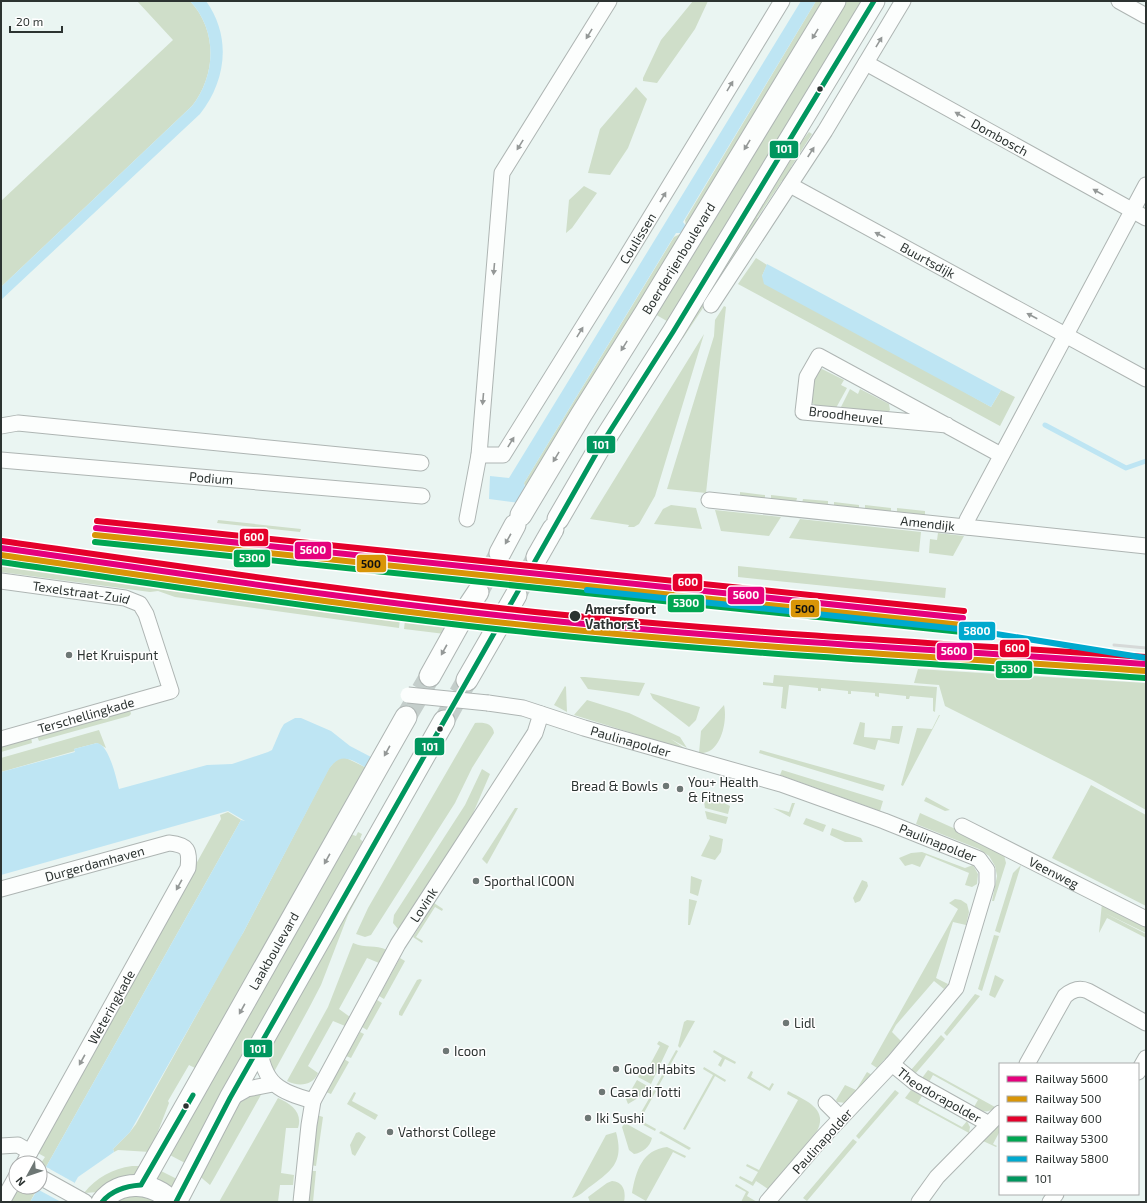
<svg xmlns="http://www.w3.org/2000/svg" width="1147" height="1203" viewBox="0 0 1147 1203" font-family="'Exo 2',sans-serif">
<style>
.green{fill:#cfdec9}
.water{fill:#bee5f3}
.pier{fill:#eaf5f2}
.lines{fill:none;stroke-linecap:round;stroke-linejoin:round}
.stream{stroke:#bee5f3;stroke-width:5}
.secondary-tunnel{stroke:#c4cecb;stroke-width:21;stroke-dasharray:21 10;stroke-linecap:butt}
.street-casing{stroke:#aeb5b3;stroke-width:17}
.secondary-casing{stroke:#aeb5b3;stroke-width:23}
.street{stroke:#fcfefd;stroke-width:15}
.secondary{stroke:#fcfefd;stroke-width:21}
.rail{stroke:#d6d9d8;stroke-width:3}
.street-bridge-casing{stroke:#aeb5b3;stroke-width:17;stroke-linecap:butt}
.street-bridge{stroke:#fcfefd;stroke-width:15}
.bus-1-casing{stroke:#fff;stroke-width:8}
.bus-1{stroke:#00965e;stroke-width:5}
.rail-1-casing{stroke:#fff;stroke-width:9}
.rail-2-casing{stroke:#fff;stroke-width:9}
.rail-3-casing{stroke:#fff;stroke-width:9}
.rail-4-casing{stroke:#fff;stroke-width:9}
.rail-5-casing{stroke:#fff;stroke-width:9}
.rail-1{stroke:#e5007d;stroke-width:6}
.rail-2{stroke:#d99507;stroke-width:6}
.rail-3{stroke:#e4002b;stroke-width:6}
.rail-4{stroke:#00a651;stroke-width:6}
.rail-5{stroke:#00a9ce;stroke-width:6}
.oneway{fill:#949897}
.bus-dot{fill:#2c3331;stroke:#fff;stroke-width:1.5}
.poi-dot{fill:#6e7775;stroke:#fff;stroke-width:1.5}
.labels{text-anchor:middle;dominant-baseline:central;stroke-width:3;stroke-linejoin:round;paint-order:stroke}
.street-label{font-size:13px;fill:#2c3331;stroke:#fff}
.stop-label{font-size:13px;font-weight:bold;fill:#2c3331;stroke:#fff;text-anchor:start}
.poi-label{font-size:13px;fill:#2c3331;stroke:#fff;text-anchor:start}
.line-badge{stroke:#fff;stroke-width:1.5}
.badge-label{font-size:11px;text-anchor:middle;font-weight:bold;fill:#fff}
.pale-badge-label{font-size:11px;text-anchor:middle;font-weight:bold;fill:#111}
</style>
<rect width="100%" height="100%" fill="#eaf5f2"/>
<path class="green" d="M137 1H190C218 31 216 75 192 106L1 287V201L173 40Z
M693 1H708L695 29 657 83 643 81V78L661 40Z
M816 1H830L526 491 524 483 674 237 682 233 686 226 685 220Z
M841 1H869L672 324 653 313Z
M636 87 647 99 628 148 610 175 588 173 600 129Z
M809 132 812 134 791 167 795 170 786 183 782 181 757 218 761 221 683 338 679 336 772 179Z
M584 186 597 193 572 228 566 233 569 200Z
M756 258 767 265 762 276 991 407 1001 390 1015 397 1000 426 738 284Z
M724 306 726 307 706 493 667 489 714 336 715 320Z
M704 334 655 496 639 524 634 527H628L629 525 590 519Z
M822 369 844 380 841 385 847 388 836 408 816 406 812 403 814 380 819 370Z
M850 389 858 394 860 389 889 404 890 410 887 413 840 409Z
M740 492 765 495V499L740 496Z
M771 495 797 498 796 502 771 499Z
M803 499 828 501V505L802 503Z
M834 502 859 505V509L834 506Z
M671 505 696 508 702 529 654 524 663 509Z
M865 505 891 508V512L865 509Z
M897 508 925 511V516L897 513Z
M715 510 781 517 769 536 721 531Z
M800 519 921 532 919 552 789 538Z
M218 520 301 529 300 532 217 523Z
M938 533 964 536 953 556 929 553 930 539 937 540Z
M1 558 102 572 105 574 114 573 209 586V594L400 619 399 628 175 597 158 591 150 592 1 572Z
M738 566 946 588 945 598 738 577Z
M405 620 450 626 445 634 404 629Z
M645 646 780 657V658L645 647Z
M790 658 915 665 914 667Z
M918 669 1146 683V810L1092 780 945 706 939 685 914 683Z
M774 675 937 687 935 712 933 711V698L910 696 909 699H906V696L879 693V697L875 696V693L851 691V694H848V691L821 688V691H818V688L789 685 786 709 781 708 783 687 763 685V682L773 683Z
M580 677H585L645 683 639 696 588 689Z
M565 686 566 687 567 712 554 705Z
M650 693 700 707 696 720 689 727 653 699Z
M587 700 629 713 680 737 687 748 671 739 687 750 574 715Z
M724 705C728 722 720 756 699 753L701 731Z
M130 710 131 714 129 716 39 741 37 736Z
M939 715H940L903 786 901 785 917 728 932 729Z
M860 722 865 723 864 737 890 739 892 726H903L899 744 878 740 875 750 853 744Z
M475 723C483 722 493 723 494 733L472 768 455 803 371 935 365 937 356 934 368 908Z
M99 730 106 748 97 743 74 749 75 751 1 772V758Z
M31 737 32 743 1 752V746Z
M760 750 885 785 883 791 759 753Z
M344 757 369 769 230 1021 195 1068 189 1065 168 1101 169 1103 150 1152 118 1150 114 1152 113 1149 130 1132 136 1124 237 942 243 933 329 768 338 758Z
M482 769 490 774 471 818 398 929 393 923 394 915 465 805Z
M782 770 883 801 880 811 780 775Z
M1091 785 1146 815V906L1052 858Z
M926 797 950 810 945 811 924 801Z
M714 798 730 806 728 814 705 808 704 802Z
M792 803H795L790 817 773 808 789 812Z
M515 808H518L487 864 482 859Z
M705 811 728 817 726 824 707 819Z
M228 812 241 820 46 1167 41 1163 45 1157 36 1152 221 819 220 815Z
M920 813 960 831 959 833 961 834 962 832 1004 855 1006 863 994 901H992L997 876 995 866 989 856 979 849 916 824Z
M806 818 826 825 823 832 803 824Z
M832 828 861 838 863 842H845L830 835Z
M358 832 362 834 360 839 367 845 185 1163 166 1153 347 833 356 836Z
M709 835 723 839 721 852 715 860 701 856 710 838Z
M381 845 385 847 348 915 321 985 309 1008 274 1072 268 1056V1050Z
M922 852 965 868 973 865 978 874 977 884 972 887 965 885 969 873 926 855 920 867 912 864 905 866 899 858 911 853Z
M1021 865 1000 933 995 931 1013 873Z
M691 876 702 880 698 896 690 893Z
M862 880 867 882 868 886 860 901 855 903 853 898Z
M689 899 697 901 690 925H688Z
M955 899 961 900 967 904 969 912 966 925 953 922 936 978 948 984 944 989 934 981 896 1025 892 1032 901 1041 877 1068 871 1064 958 909 949 903Z
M434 903 443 909 442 911 435 907 416 937 423 941 422 943 413 937Z
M1102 903 1146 925V933L1105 913 1146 934V938L1107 918 1099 933Z
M994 935 999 936 982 991 978 989Z
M353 943C366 949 375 944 387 950L379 963 367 958 339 1009 350 1017 345 1026 333 1021 308 1066 318 1073C313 1086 298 1087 287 1081L328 1007Z
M400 958 405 961 384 999 379 996Z
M995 975 1004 980 995 998 989 995Z
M420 979 422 980 402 1016 399 1015V1012L417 980Z
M975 994 980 996 947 1036 944 1033Z
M377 1000 382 1003 367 1030 362 1027Z
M687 1020 695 1021 680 1048 678 1046 684 1022Z
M360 1032 364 1034 351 1058 346 1056Z
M941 1035 945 1039 915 1074 911 1070Z
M659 1041 669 1046 651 1084 638 1077 640 1074 644 1076 660 1046 657 1044Z
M676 1050 678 1051 658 1087 656 1086Z
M714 1050 736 1062 735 1064 725 1059 721 1067 718 1065 722 1058 713 1052Z
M344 1059 349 1062 331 1094 326 1092Z
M704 1067 726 1080 725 1082 715 1076 685 1130 683 1129 713 1075 703 1069Z
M928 1070 995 1107 994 1108C987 1114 982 1111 974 1107L978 1100 933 1075 929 1082 922 1078Z
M751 1071 753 1072 751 1077 769 1088 772 1083 774 1084 770 1091 747 1078Z
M867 1072 872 1075 846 1103 837 1102 836 1100 845 1085 856 1090Z
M637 1080 649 1087 638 1098 628 1104 626 1099Z
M654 1090 656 1091 640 1120 656 1129 655 1131 636 1121Z
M895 1090 899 1093 859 1139 856 1136Z
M911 1090 922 1096 918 1103 962 1127 967 1121 970 1127 969 1133 905 1098Z
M788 1091C804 1100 829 1108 817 1131L768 1189 756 1181 753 1186 739 1178 740 1176 752 1182 758 1172 746 1166 747 1164 759 1170 798 1100 787 1094Z
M354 1092 356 1093 352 1101 378 1115 375 1120 347 1104Z
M262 1093 213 1180 210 1185 197 1174C210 1146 227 1098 262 1093Z
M278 1098C291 1104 303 1112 298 1128H286L281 1173 294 1175 293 1185H280L278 1202H219Z
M317 1115 323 1117 316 1166 311 1165Z
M625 1123 652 1138C650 1147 642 1153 634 1154L629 1150 622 1127Z
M1000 1123V1131L993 1144 997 1146 996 1147 983 1141Z
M661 1131 691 1148 689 1150 659 1133Z
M359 1132 366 1137 355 1156 352 1154 350 1145 356 1133Z
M616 1132C624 1161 613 1170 591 1186 585 1190 579 1197 572 1198L606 1135Z
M853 1139 857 1142 807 1201 803 1198Z
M667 1147 686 1156 685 1158 673 1152 646 1201 632 1193C636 1171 642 1150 667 1147Z
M132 1166H141L144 1172 99 1192 84 1193C97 1177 112 1169 132 1166Z
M157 1169 179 1180 171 1189 151 1181Z
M311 1171H316L313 1202H307Z
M612 1181C624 1182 626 1192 624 1202H590L588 1197 607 1183Z
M736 1184 749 1192 747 1196 757 1202H741L746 1192 735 1186Z
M18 1187 25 1191 28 1187 37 1189 30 1202H8Z
M140 1195 158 1202H116L129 1196Z"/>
<path class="water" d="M190 1H206C232 37 226 81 200 114L1 300V287L192 106C216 75 218 31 190 1Z
M801 1H816L683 222 686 226 682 233H676L524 483 526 491 520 503 489 499 490 476 509 478Z
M767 264 1001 390 991 407 764 284 762 276Z
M295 718H301L331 731 350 746 371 757 369 769C352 761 342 750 329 769L243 933 130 1132 113 1149 114 1152 78 1177 64 1202H30L50 1169 46 1167 241 820 245 821 228 811 1 875V772L75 752 74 749 97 743C109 745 116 777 119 789L207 765 232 764 268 752 272 750 281 729 284 724Z"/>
<path class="pier" d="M48 1168 75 1183 64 1202H61L37 1189 40 1187V1183Z"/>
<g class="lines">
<path class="stream" d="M1045 425 1126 468 1146 461"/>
<path class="secondary-tunnel" d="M478 592 500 553
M516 595 537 557
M406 717 430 676
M444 721 467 680"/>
<defs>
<g id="street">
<path d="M1119 1 1146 16"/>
<path id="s1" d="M866 63 1146 218"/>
<path id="s2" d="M790 185 1146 379"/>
<path d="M711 305 825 131 903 1"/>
<path d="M947 425 803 412 807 377 819 356 1001 455"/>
<path d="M1 426 18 423 421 463"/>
<path id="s3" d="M479 455H503L617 272 782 1"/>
<path id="s4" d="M1 460 422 496"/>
<path id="s5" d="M709 500 1146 546"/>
<path d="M467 519 479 455 502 173 609 1"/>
<path d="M968 527 967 520 1146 185"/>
<path id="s6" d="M1 581 125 598 140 604 146 614 171 691 1 739"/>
<path id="s7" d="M488 703 523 708 584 728 781 784 884 821 979 859 987 870V884L956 988 892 1064 822 1138 767 1202"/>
<path id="s8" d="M962 826 1146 919"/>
<path id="s9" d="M1 889 169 843C188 845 190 850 188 868L24 1163"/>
<path d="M259 1046C264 1085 279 1091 313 1101"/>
<path id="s10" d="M892 1064 914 1082 989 1124"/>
<path d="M1027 1064 1065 996C1072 990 1079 987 1088 991L1146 1023"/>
<path d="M1138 1072 1146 1058"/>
<path d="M231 1098 247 1089 273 1084"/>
<path d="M826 1103 841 1118"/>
<path d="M1 1146 18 1145 30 1152"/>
<path d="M40 1177 85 1202"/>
<path d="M2 1202 16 1177"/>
<path id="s11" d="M301 1202 309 1125 313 1101 398 944 535 733 541 714"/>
<path d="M919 1202 937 1177 1000 1113"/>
<path d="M1050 1202 1056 1194"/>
</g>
<g id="secondary">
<path id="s12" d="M521 515 581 415 645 313 835 1"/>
<path d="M558 519 601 445 673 332 874 1"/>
<path d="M500 553 515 525"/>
<path d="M537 557 553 529"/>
<path d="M470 604 478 592"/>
<path d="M508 609 516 595"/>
<path d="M430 676 459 624"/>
<path d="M467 680 497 628"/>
<path id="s13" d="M141 1185 406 717"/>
<path d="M102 1202C120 1178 154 1182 172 1202"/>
<path d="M176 1202 230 1098 444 721"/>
</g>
</defs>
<use href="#street" class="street-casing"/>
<use href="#secondary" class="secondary-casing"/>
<use href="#street" class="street"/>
<use href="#secondary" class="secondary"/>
<path class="rail" d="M111 540 587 590
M1114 645 1146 648"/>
<defs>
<path id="street-bridge" d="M408 695 488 703"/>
</defs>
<use href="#street-bridge" class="street-bridge-casing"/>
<use href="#street-bridge" class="street-bridge"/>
<defs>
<path id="bus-1" d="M141 1185 193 1095
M102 1202C112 1190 125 1186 141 1185
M176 1202 230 1098 601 445 673 332 874 1"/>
</defs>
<use href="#bus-1" class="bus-1-casing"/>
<use href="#bus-1" class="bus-1"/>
<defs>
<path id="rail-1" d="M96 528 963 618
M1 548C179 573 356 601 534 619 738 640 942 650 1146 664"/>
<path id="rail-2" d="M95 535 962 625
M1 555C178 580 356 608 534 626 737 647 942 657 1146 671"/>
<path id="rail-3" d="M97 521 964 611
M2 541C179 566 357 593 535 612 738 633 942 643 1146 657"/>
<path id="rail-4" d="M95 542 962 632
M1 562C178 587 356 615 534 633 737 654 941 664 1145 678"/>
<path id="rail-5" d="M587 590 978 631 1146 658"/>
</defs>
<use href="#rail-1" class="rail-1-casing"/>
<use href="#rail-2" class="rail-2-casing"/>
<use href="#rail-3" class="rail-3-casing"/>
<use href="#rail-4" class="rail-4-casing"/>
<use href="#rail-5" class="rail-5-casing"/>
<use href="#rail-1" class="rail-1"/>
<use href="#rail-2" class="rail-2"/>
<use href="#rail-3" class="rail-3"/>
<use href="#rail-4" class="rail-4"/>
<use href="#rail-5" class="rail-5"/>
</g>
<defs><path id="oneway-solid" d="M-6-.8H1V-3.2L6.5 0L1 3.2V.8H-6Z"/></defs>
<g class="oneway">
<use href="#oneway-solid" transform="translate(589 34) rotate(121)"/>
<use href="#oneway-solid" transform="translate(815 34) rotate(121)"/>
<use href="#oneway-solid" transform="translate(879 42) rotate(-59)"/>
<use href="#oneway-solid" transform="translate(730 86) rotate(-59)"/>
<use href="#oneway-solid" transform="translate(960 115) rotate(-151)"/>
<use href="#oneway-solid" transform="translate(520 145) rotate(122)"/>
<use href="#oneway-solid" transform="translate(747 145) rotate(121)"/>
<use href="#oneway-solid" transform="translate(811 152) rotate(-57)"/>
<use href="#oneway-solid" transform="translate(1098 192) rotate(-151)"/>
<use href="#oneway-solid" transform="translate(663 197) rotate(-59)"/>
<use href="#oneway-solid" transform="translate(880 235) rotate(-152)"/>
<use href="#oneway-solid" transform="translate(494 269) rotate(95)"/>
<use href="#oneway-solid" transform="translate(1032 316) rotate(-152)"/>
<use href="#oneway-solid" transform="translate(580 332) rotate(-58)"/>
<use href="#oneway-solid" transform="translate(624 346) rotate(122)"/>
<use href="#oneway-solid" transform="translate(483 399) rotate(95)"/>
<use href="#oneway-solid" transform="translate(511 442) rotate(-58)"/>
<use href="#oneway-solid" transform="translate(556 457) rotate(121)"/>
<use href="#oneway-solid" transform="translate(508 539) rotate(119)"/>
<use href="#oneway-solid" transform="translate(444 650) rotate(119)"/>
<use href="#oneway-solid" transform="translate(387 751) rotate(119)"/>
<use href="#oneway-solid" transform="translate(327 859) rotate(119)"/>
<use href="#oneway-solid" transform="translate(179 885) rotate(119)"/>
<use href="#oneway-solid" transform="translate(242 1009) rotate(119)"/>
<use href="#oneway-solid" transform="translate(82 1060) rotate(119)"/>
</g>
<g class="bus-dot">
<circle cx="820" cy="89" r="3.5"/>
<circle cx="575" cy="616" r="6"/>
<circle cx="440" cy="729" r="3.5"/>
<circle cx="186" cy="1106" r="3.5"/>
</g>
<g class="poi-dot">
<circle cx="69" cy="655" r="4"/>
<circle cx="666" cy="786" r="4"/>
<circle cx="680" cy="789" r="4"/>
<circle cx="476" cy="881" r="4"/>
<circle cx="786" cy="1023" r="4"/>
<circle cx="446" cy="1051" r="4"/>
<circle cx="616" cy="1069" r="4"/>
<circle cx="602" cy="1092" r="4"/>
<circle cx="588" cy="1118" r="4"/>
<circle cx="390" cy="1132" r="4"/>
</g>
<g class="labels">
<g class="street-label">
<text stroke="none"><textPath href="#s1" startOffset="153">Dombosch</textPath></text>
<text stroke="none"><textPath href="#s3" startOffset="279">Coulissen</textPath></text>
<text stroke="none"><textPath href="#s12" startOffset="301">Boerderijenboulevard</textPath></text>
<text stroke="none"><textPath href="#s2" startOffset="157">Buurtsdijk</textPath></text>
<text transform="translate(846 415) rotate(7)">Broodheuvel</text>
<text stroke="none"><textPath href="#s4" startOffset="211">Podium</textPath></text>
<text stroke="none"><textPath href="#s5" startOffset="220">Amendijk</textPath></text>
<text stroke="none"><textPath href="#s6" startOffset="81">Texelstraat-Zuid</textPath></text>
<text transform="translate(86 715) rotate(-16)">Terschellingkade</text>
<text stroke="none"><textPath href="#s7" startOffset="148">Paulinapolder</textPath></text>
<text stroke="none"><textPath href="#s7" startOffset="472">Paulinapolder</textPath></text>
<text stroke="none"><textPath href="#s9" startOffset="97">Durgerdamhaven</textPath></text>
<text stroke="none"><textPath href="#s8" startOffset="103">Veenweg</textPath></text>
<text stroke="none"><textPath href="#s11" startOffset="327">Lovink</textPath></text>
<text stroke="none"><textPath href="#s13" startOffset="269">Laakboulevard</textPath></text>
<text transform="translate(111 1007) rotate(-61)">Weteringkade</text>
<text stroke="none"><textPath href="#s10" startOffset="57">Theodorapolder</textPath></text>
<text transform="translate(822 1141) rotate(-48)">Paulinapolder</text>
</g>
<g class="stop-label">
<text x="585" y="609">Amersfoort<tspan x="585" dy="15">Vathorst</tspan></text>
</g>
<g class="poi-label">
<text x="77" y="655">Het Kruispunt</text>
<text x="688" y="782">You+ Health<tspan x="688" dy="15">&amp; Fitness</tspan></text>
<text x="658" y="786" text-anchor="end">Bread &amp; Bowls</text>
<text x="484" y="881">Sporthal ICOON</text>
<text x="794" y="1023">Lidl</text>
<text x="454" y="1051">Icoon</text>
<text x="624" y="1069">Good Habits</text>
<text x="610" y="1092">Casa di Totti</text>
<text x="596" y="1118">Iki Sushi</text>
<text x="398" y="1132">Vathorst College</text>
</g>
</g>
<g class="line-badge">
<rect x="769" y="140" width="30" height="19" rx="4" fill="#00965e"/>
<rect x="586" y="435" width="30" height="19" rx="4" fill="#00965e"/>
<rect x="239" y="528" width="30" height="19" rx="4" fill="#e4002b"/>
<rect x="294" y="541" width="38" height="19" rx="4" fill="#e5007d"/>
<rect x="233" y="549" width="38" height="19" rx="4" fill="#00a651"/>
<rect x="356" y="554" width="31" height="19" rx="4" fill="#d99507"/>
<rect x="672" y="573" width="31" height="19" rx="4" fill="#e4002b"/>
<rect x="727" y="586" width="38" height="19" rx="4" fill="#e5007d"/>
<rect x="667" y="594" width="38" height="19" rx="4" fill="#00a651"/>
<rect x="790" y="599" width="30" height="19" rx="4" fill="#d99507"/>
<rect x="958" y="621" width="38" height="20" rx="4" fill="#00a9ce"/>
<rect x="999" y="639" width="31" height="19" rx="4" fill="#e4002b"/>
<rect x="936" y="642" width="37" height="19" rx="4" fill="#e5007d"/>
<rect x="995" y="660" width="38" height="19" rx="4" fill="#00a651"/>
<rect x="414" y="737" width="31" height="19" rx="4" fill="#00965e"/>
<rect x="243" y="1039" width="30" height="19" rx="4" fill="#00965e"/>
</g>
<g class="badge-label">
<text x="784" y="153">101</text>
<text x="601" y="449">101</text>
<text x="254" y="541">600</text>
<text x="313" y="554">5600</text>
<text x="252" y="562">5300</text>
<text x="688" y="586">600</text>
<text x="746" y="599">5600</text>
<text x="686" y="607">5300</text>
<text x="977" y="635">5800</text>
<text x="1015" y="652">600</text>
<text x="954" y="655">5600</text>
<text x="1014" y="673">5300</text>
<text x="430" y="751">101</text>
<text x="258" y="1053">101</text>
</g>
<g class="pale-badge-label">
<text x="371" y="568">500</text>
<text x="805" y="613">500</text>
</g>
<rect width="1147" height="1203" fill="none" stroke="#2c3331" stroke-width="4"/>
<rect x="999" y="1063" width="140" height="132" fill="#ffffff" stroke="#abadad"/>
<rect x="1007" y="1076" width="20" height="6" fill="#e5007d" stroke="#abadad"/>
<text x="1035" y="1083" font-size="12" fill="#2c3331">Railway 5600</text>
<rect x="1007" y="1096" width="20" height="6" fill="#d99507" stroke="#abadad"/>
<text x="1035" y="1103" font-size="12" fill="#2c3331">Railway 500</text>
<rect x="1007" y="1116" width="20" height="6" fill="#e4002b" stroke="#abadad"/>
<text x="1035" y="1123" font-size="12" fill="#2c3331">Railway 600</text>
<rect x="1007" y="1136" width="20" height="6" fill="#00a651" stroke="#abadad"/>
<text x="1035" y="1143" font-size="12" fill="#2c3331">Railway 5300</text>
<rect x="1007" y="1156" width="20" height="6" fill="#00a9ce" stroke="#abadad"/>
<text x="1035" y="1163" font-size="12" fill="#2c3331">Railway 5800</text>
<rect x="1007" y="1176" width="20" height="6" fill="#00965e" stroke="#abadad"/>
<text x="1035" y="1183" font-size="12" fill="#2c3331">101</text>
<g transform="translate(28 1175) rotate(230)"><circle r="19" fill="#ffffff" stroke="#abadad"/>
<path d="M0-3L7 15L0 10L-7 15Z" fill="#6e7775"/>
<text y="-6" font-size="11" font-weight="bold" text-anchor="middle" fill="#2c3331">N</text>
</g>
<path d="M10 26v6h52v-6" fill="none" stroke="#2c3331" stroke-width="2"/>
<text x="16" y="26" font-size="12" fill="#2c3331" stroke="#ffffff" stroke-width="3" paint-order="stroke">20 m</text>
</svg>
